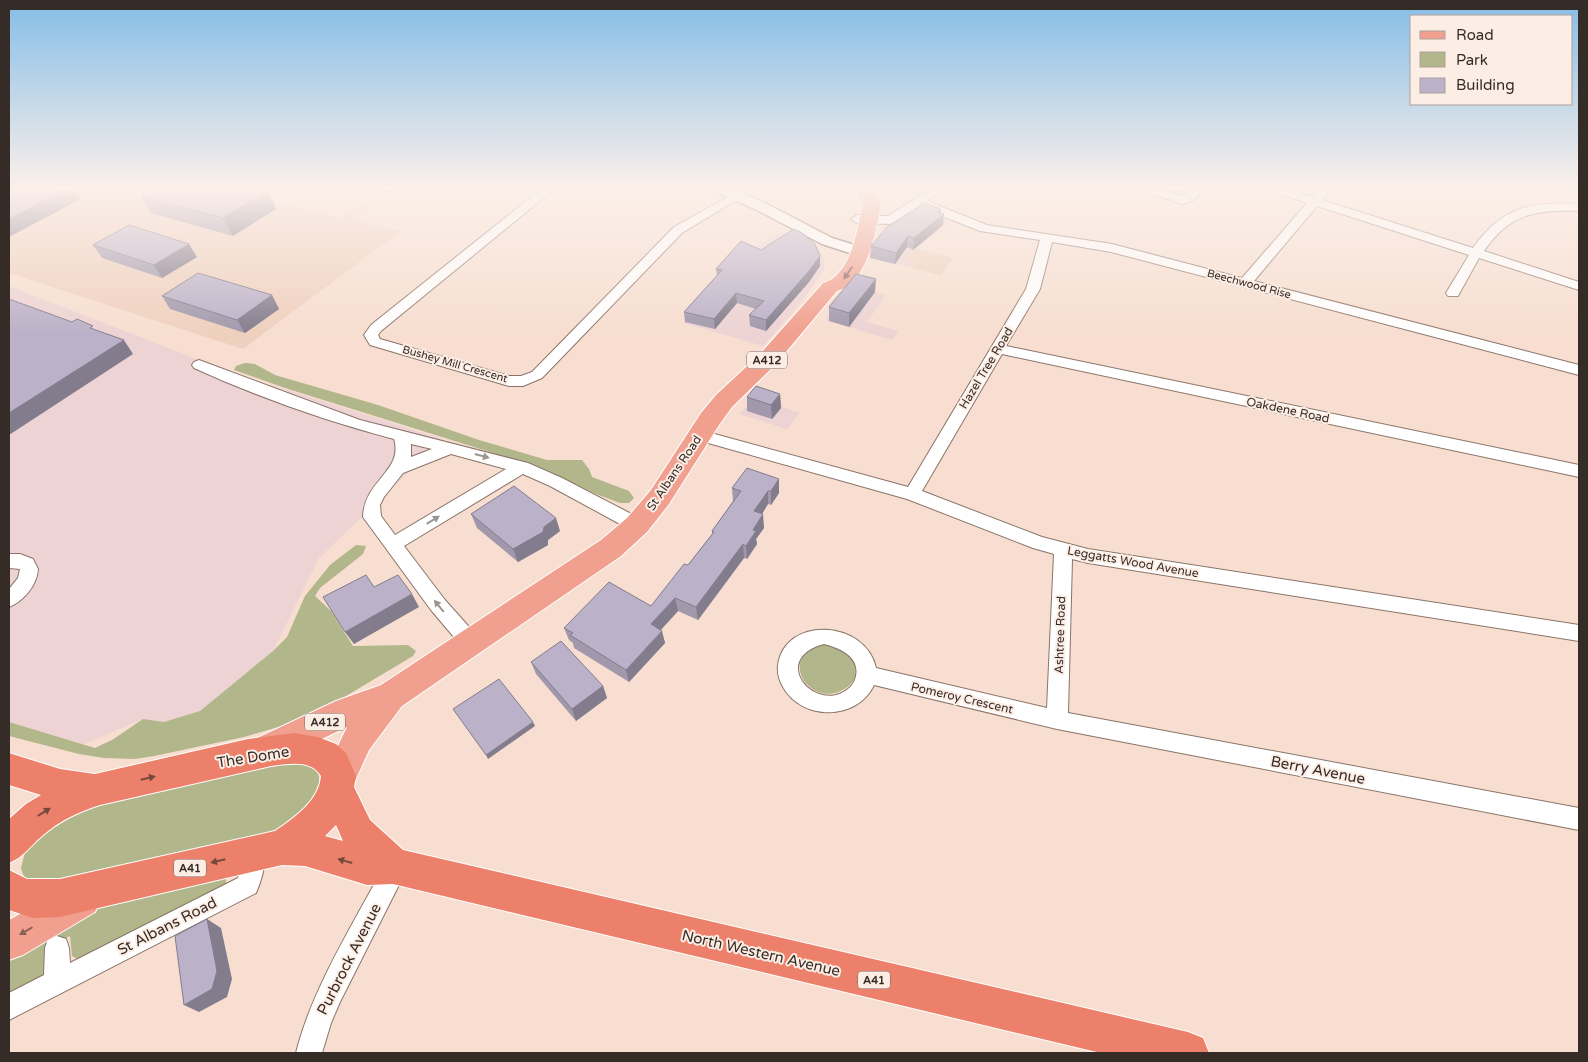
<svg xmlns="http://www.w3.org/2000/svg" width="1588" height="1062" viewBox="0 0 1588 1062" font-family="'Varela Round',sans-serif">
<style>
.commercial{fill:#edd3d3}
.built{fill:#efd0be}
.green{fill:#b2b68b}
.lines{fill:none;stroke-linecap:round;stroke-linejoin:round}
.minor-casing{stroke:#8a7468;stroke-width:2}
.tertiary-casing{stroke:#8a7468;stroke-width:3}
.primary-casing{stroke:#fff;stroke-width:2}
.trunk-casing{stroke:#fff;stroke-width:2}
.minor{fill:#fff;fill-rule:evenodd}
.tertiary{fill:#fff;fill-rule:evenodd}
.primary{fill:#f1a08f;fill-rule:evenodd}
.trunk{fill:#ec806a;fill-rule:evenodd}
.wall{fill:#a198ac}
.shaded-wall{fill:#837c8c}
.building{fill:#bbb1c8;stroke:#837c8c}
.oneway{fill:#8a6056}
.oneway2{fill:#9a9693}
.oneway3{fill:#76493e}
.labels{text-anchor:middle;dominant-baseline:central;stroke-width:4;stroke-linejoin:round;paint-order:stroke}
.far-street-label{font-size:11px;fill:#362c27;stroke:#fdeee5}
.shield{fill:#fdeee5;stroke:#726660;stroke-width:1}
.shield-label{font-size:11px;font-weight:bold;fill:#362c27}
.street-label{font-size:12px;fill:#362c27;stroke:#fdeee5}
.near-street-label{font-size:15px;fill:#362c27;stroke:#fdeee5}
</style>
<rect width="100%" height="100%" fill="#f7ded0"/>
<path class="commercial" d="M924 210 952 222 905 257 917 261 913 268 867 257 872 247Z
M783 231 818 248 823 255 825 262 824 271 798 306 763 346 684 323 741 251 758 246Z
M9 286 230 372 443 439 319 558 273 651 200 711 164 722 143 719 84 744 9 724Z
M851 286 886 295 867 322 898 331 892 340 826 320Z
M755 398 800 413 787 429 739 414Z"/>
<path class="built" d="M16 186H199L340 218 372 198 377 199 351 220 401 231 243 349 9 273V191Z
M917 249 953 258 941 276 931 273 913 268 917 261 904 257Z"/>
<path class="green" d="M1141 186H1197L1184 197H1175Z
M245 363 255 364 275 375 378 405 479 440 547 460H582L589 469 592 477 629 491 634 498 629 503H620L596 494 544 469 285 388 234 370 236 366Z
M356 545 366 546 363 554 320 588 315 596 331 611 353 646 408 645 416 651 413 656 336 702 282 726 244 737 154 756 135 759 104 758 79 754 9 736V722L95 748 112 740 143 719 164 722 200 711 273 651 287 637 305 596 330 565Z
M826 644C832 646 840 646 844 650 857 660 861 678 846 688 811 712 773 654 826 644Z
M286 759 306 760 318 771 320 783 319 793 283 830 60 885 25 880 21 868 26 848 63 812Z
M226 874V886L79 960 72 956 70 936 44 949C51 981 34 987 9 1000V950L28 939 100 905Z"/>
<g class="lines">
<defs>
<path id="minor" d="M370 186H404L402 188 384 191 372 188Z
M545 186H558L381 331 378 335 380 339 509 376H521L532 372 674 227 733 194 737 193 743 196 682 233 542 378 523 386H509L370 345 364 335 371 325Z
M935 186H949L927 201 987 225 1112 244 1242 278 1307 203 1263 188 1261 186H1278L1312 197 1322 186H1334L1322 200 1473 248C1503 206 1530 202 1579 204V211C1535 210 1510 213 1484 251L1579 282V290L1479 258 1458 296H1448L1446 293 1469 255 1317 206 1254 281 1579 365V375L1111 252 1052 242 1040 289 1006 346 1579 465V477L1002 354 922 491 1042 537 1088 549 1579 625V641L1088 563 1072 559 1068 713 1579 808V830L1057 729 874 685C857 721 802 721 783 687 779 680 777 673 778 665 785 615 866 620 876 668L1047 708 1054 554 1033 548 907 499 694 439 692 435 694 431 700 430 908 487 1026 289 1040 240 980 231 919 207 891 224 857 223 851 219 857 215 888 216ZM824 644C839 648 860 656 856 676 855 681 852 686 848 689 815 715 768 659 824 644Z
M1132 186H1149L1183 196 1195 186H1208L1192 201 1183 204 1134 188Z
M199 360 360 420 528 463 562 478 643 520 646 525 643 530 637 532 631 530 550 486 523 474 404 546 445 600 478 637 481 643 478 649 471 651 464 649 431 610 363 517C364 480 404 471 394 439 326 421 258 397 194 368L192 365 194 362ZM411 444 432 449 411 457ZM451 454 506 469 395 535 381 516 380 505 384 497 403 473Z
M9 554H20L33 559 38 569C37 585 24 601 9 607V589L18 578 20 569 9 568Z
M254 841 262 845C268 859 262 879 256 893L9 1020V993L44 975 45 948 48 939 57 936 66 939 69 948 70 963 238 878 246 845Z
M396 855 404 859 408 867 340 1002 331 1023 322 1053H296C312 988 356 919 388 859Z"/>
<path id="tertiary" d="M706 186H725L765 203 832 238 864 248 867 251 864 254 859 256 822 244 755 209 708 189Z"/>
<path id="primary" d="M858 186H876V197L881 203C876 230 868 283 837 291L775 365 732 407 719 425 669 504 647 532 621 556 402 706 369 750 351 790 339 795 327 790 322 779 347 727 265 766 253 762 248 751 253 740 336 701 381 685 601 540 627 518 651 490 701 413 716 395 759 355 823 283C852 275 857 229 863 204L858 198Z
M82 880 95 886 101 899 95 912 23 955 9 960V920Z"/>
<path id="trunk" d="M294 733 318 737 336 744 346 753 356 776 354 787 370 820 403 850 1188 1032 1203 1038 1209 1053H1101L393 884 367 885 305 866 282 865 60 917 33 918 9 910V870L27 879H60L275 831C294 818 319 801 321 776 311 759 288 764 271 766L100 805C78 812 59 821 42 836 29 847 25 856 9 863V819L26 804 41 795 9 785V753L60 769 95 774 248 739ZM336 825 343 841 325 836Z"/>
</defs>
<use href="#minor" class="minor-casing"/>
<use href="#tertiary" class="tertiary-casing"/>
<use href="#primary" class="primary-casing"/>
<use href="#trunk" class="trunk-casing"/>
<use href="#minor" class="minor"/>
<use href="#tertiary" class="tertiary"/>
<use href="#primary" class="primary"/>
<use href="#trunk" class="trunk"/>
</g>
<path class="wall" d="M141 196 276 209 233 236 151 213Z
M941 209 940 213 943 225 913 250 907 247 895 264 870 258 871 246Z
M93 245 197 257 162 278 102 258Z
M761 250 820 256V266L809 282 766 331 750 326 749 315 756 309 737 303 715 329 685 322 684 312 717 276 716 269Z
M875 292 849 327 829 321V307Z
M272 295 279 309 245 333 170 309 162 296Z
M780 394 781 408 772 419 747 411V397Z
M779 479V493L771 505 768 504 762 514 764 528 756 539 757 544 747 559 744 558 698 620 678 611 661 630 665 643 629 682 574 648 573 643 569 640 564 628 651 606 688 565 712 534V531L733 501 732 488Z
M471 514 560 531 548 540V545L518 562 477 528Z
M531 662 603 686 607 698 576 721 536 674Z"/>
<path class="shaded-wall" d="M73 186 81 199 9 237V219Z
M268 191 276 209 233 236 223 218Z
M941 209 940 218 944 214 943 225 913 250 914 238 938 212Z
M908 236 907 247 895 264 896 253Z
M189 244 197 257 162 278 154 265Z
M820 256V266L809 282 766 331V320Z
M876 279 875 292 849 327V313Z
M736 293 737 303 715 329 714 319Z
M272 295 279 309 245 333 237 320Z
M124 340 133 354 9 435V413Z
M780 394 781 408 772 419 771 405Z
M779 479V493L771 505V491Z
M768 491V504L755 525 754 511Z
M763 514 764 528 756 539 757 544 747 559 746 546 753 530Z
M556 518 560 531 548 540V545L518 562 513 549Z
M743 544 744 558 698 620 696 607Z
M412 594 419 607 354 644 345 632Z
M675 598 678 611 654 637 651 624Z
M662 631 665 643 629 682 626 670Z
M603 686 607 698 576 721 572 709Z
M533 722 535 726 488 759 486 755Z
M207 919 221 928 232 979 227 997 199 1012 184 1005Z"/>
<path class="building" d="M12 186H73L9 219V187Z
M159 186H246L268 191 223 218 141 196Z
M924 203 941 209 938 212 944 214 914 238 908 236 896 253 871 246 887 227Z
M129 225 189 244 154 265 93 245Z
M794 229 802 233 815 244 820 256 809 271 766 320 749 315 764 301 736 293 714 319 684 312 722 270 716 269 741 241 761 250Z
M198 273 272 295 237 320 162 296Z
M856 274 876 279 849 313 829 307Z
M9 299 72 322 77 319 93 326 90 328 124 340 9 413Z
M756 386 780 394 771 405 747 397Z
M747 468 779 479 771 491H768L754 511 763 514 753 530 756 531 746 546 743 544 696 607 675 598 651 624 662 631 626 670 570 635 573 633 564 628 609 582 651 606 684 564 688 565 714 532 712 531 741 491 732 488Z
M514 486 556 518 544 527 543 532 513 549 471 514Z
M366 575 374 587 398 575 412 594 345 632 323 597Z
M561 641 603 686 572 709 531 662Z
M499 679 533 722 486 755 453 709Z
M207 919 217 971 212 989 184 1005 175 936Z"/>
<defs><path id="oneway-solid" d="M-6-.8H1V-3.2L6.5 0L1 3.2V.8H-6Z" transform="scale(1.25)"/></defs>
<g class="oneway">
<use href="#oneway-solid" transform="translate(848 273) rotate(124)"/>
<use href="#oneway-solid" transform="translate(26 931) rotate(150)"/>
</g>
<g class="oneway2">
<use href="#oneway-solid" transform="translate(482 456) rotate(15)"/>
<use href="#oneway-solid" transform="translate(433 520) rotate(-31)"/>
<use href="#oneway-solid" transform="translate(439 606) rotate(-129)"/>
</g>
<g class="oneway3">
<use href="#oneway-solid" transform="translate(148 778) rotate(-13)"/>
<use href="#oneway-solid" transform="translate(44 812) rotate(-32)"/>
<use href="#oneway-solid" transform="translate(218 861) rotate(167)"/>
<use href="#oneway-solid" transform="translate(345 861) rotate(-164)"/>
</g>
<linearGradient id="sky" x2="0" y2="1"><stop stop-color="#85bde7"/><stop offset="0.56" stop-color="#fbf0ea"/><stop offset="1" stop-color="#fbf0ea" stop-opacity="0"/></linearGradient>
<rect width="1588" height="335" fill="url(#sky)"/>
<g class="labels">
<g class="far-street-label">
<text transform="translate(1249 284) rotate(15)">Beechwood Rise</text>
<text transform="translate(455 364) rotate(16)">Bushey Mill Crescent</text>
</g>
<g class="shield">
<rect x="747" y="351.5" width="40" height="17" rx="4"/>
<rect x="305" y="713.5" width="40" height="17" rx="4"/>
<rect x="174" y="859.5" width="32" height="17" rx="4"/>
<rect x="858" y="971.5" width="32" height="17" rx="4"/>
</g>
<g class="shield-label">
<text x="767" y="360">A412</text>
<text x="325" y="722">A412</text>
<text x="190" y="868">A41</text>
<text x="874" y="980">A41</text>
</g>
<g class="street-label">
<text transform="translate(986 368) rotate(-59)">Hazel Tree Road</text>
<text transform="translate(1288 410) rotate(12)">Oakdene Road</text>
<text transform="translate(674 473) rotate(-56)">St Albans Road</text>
<text transform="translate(1133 562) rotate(10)">Leggatts Wood Avenue</text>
<text transform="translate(1060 635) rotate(-88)">Ashtree Road</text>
<text transform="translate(962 698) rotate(13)">Pomeroy Crescent</text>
</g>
<g class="near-street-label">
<text transform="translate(253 757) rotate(-9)">The Dome</text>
<text transform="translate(1318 770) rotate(11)">Berry Avenue</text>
<text transform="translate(167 926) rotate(-27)">St Albans Road</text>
<text transform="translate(761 953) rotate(13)">North Western Avenue</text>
<text transform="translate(349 959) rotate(-63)">Purbrock Avenue</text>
</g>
</g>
<rect width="1588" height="1062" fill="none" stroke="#362c27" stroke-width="20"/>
<rect x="1410" y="15" width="162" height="90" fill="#fdeee5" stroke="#ada099"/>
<rect x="1420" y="31" width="25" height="8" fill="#f1a08f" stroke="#ada099"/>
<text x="1456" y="40" font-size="15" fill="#362c27">Road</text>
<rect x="1420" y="52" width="25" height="15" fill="#b2b68b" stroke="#ada099"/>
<text x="1456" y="65" font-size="15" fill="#362c27">Park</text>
<rect x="1420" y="78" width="25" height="15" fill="#bbb1c8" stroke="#ada099"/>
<text x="1456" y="90" font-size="15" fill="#362c27">Building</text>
</svg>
